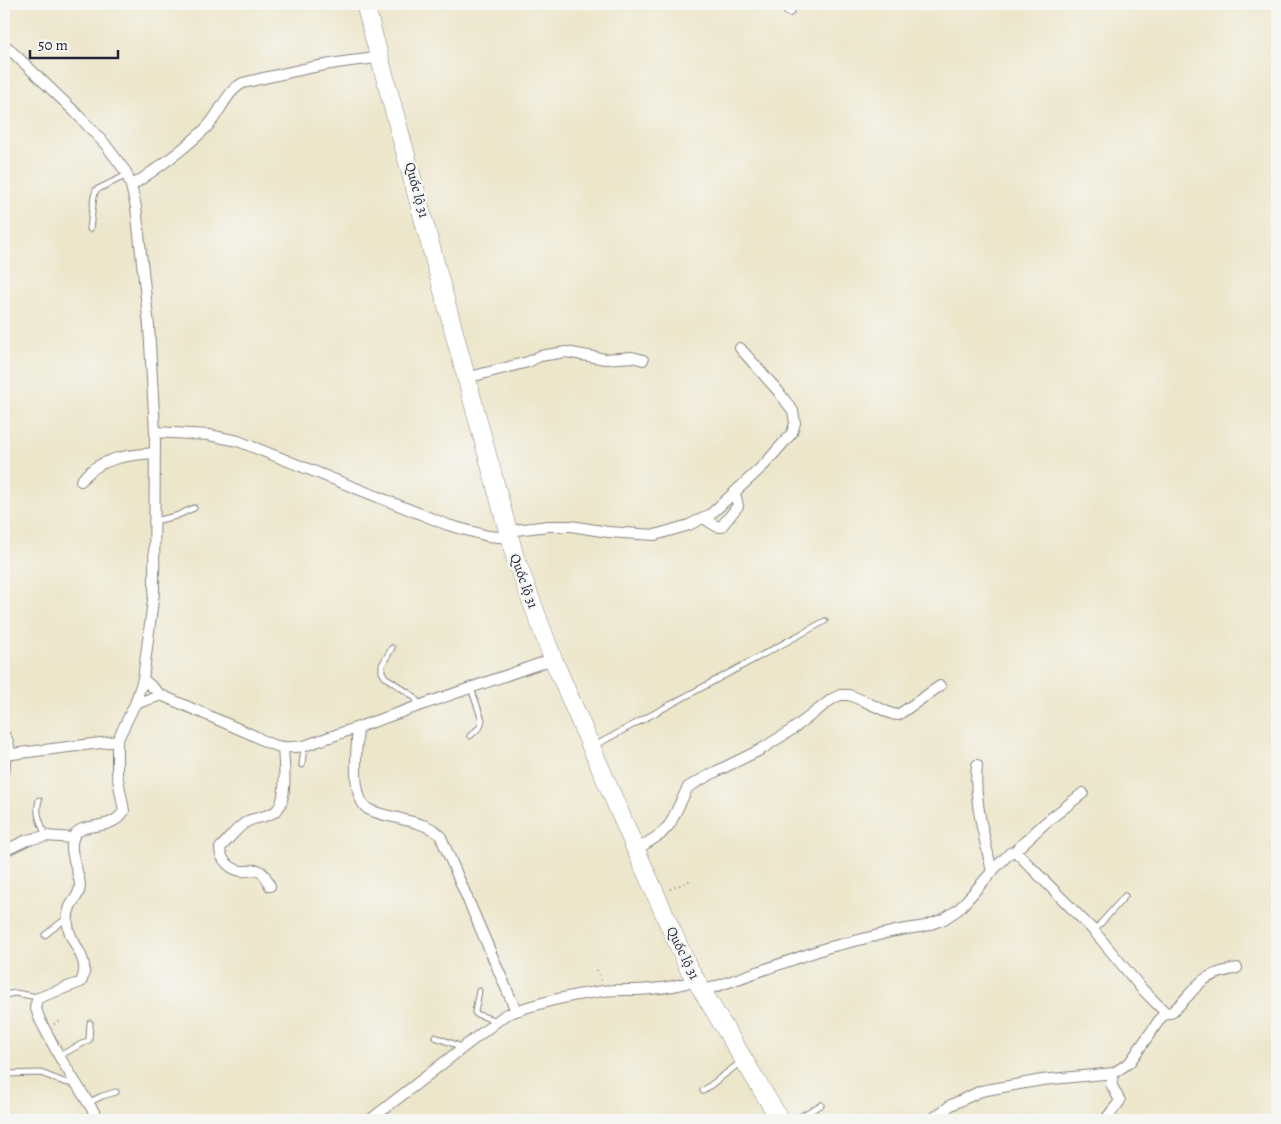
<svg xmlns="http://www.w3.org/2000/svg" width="1281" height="1124" viewBox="0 0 1281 1124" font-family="Alegreya,serif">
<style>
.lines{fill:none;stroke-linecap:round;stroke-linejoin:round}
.lane-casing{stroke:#878482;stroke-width:7}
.street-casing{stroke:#878482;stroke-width:12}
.highway-casing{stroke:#878482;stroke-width:19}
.path{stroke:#878482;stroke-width:2;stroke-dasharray:1 4;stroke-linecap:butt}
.lane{stroke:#fff;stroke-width:5}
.street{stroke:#fff;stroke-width:10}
.highway{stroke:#fff;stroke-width:18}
.labels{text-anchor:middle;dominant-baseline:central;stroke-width:5;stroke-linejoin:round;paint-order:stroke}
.street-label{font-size:14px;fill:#22223b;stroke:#f6f6f2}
</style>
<rect width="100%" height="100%" fill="#f6f6f2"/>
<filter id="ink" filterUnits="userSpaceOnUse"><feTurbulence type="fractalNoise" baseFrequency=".02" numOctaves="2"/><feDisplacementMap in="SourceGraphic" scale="10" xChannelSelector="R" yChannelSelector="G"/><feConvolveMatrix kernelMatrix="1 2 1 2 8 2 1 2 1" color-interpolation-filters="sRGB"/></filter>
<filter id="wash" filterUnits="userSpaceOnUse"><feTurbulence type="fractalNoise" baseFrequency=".0096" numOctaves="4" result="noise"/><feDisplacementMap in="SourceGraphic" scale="20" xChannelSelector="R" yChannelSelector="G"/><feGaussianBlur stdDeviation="1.12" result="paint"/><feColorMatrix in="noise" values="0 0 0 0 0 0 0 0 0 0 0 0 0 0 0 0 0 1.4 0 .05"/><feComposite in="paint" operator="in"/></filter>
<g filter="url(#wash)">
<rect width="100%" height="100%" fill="#ece6ca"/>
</g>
<g filter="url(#ink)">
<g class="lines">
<defs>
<path id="lane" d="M90 229 94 196 96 190 127 175
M155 521 176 516 194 508
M392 648 382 665V672L385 677 413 696 420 705
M4 730 10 740 13 754
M470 736 480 727 482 720 471 688
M594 746 825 621
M302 765 304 746
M4 774 7 770 8 755
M39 800C35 814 41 823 46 836
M1094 931 1125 896
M45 935 68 917
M479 991 475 1012 476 1014 497 1021
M4 995 15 993 38 997
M435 1037 462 1047
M59 1056 89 1040 90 1023
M4 1074 41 1073 64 1082 75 1084
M703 1091 741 1062
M88 1103 102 1096 116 1092
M794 1120 821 1105"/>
<path id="street" d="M784 4 789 11
M4 44 74 111 105 144 126 172 131 186 136 207 149 326 155 432 154 592 143 679 135 704 161 695 255 736C273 747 282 749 304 746L553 659
M131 186C157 169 183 150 205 129 219 116 226 91 243 83 290 72 333 61 381 58
M466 378 528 362 540 356 566 352 605 359 632 357 643 360
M155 432 209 435 238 441 448 525 488 536 510 538
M81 481C98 458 127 455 154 453
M703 518 716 526 721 527 738 506 735 493
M508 531 548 526H571L608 532 655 535 689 525 711 514 764 465 792 433 795 423 793 411 778 391 740 348
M143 679 161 695
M358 727C357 746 350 797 368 809 378 815 393 816 405 820 418 823 430 826 440 835L516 1011
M4 755 117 741
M977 765C973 800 985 838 992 872
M636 850 661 834 670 824 688 787 717 771 760 750 793 729 832 699 840 695H849L864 701 892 714 898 715 940 686
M4 851 27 840 46 836 73 838
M1015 851 1045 823 1083 793
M270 886C267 880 265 873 258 870 254 869 248 872 243 871 231 870 220 860 220 848 229 839 237 827 248 821 257 817 270 817 277 810 288 798 284 764 283 748
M703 991 826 948 895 931 925 926 944 919 959 909 996 867 1010 853 1015 851 1094 931 1142 989 1165 1012 1170 1013C1182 1005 1190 992 1201 982 1210 974 1225 971 1237 968
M99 1120 59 1056 40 1020 35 1006 38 998 81 982C90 964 78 951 71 936 67 927 66 914 71 905 75 898 80 894 80 885 79 870 67 850 74 836 83 820 110 833 124 811L117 774V741L135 704
M370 1120 505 1015C536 1003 571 995 603 991 619 989 635 991 650 989 666 988 681 985 696 980
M931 1120 951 1105 981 1091 1042 1080 1114 1073
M1105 1120 1120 1101 1111 1084 1114 1073 1130 1062 1165 1012"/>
<path id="highway" d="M365 4 515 557 553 659 636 850 688 967 780 1120"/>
</defs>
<use href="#lane" class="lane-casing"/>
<use href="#street" class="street-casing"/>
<use href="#highway" class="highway-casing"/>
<path class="path" d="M670 889 691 880
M597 970 601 981
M54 1024 60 1021"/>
<use href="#lane" class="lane"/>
<use href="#street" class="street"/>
<use href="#highway" class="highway"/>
</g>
</g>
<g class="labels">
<g class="street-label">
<text transform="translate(417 190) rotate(75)">Quốc lộ 31</text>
<text transform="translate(524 581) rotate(70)">Quốc lộ 31</text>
<text transform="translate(683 953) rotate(64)">Quốc lộ 31</text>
</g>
</g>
<rect width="1281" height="1124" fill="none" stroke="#f6f6f2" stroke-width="20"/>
<path d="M30 50v8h88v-8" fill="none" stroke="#22223b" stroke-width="2.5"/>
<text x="38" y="50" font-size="15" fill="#22223b" stroke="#f6f6f2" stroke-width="4" paint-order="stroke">50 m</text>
</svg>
